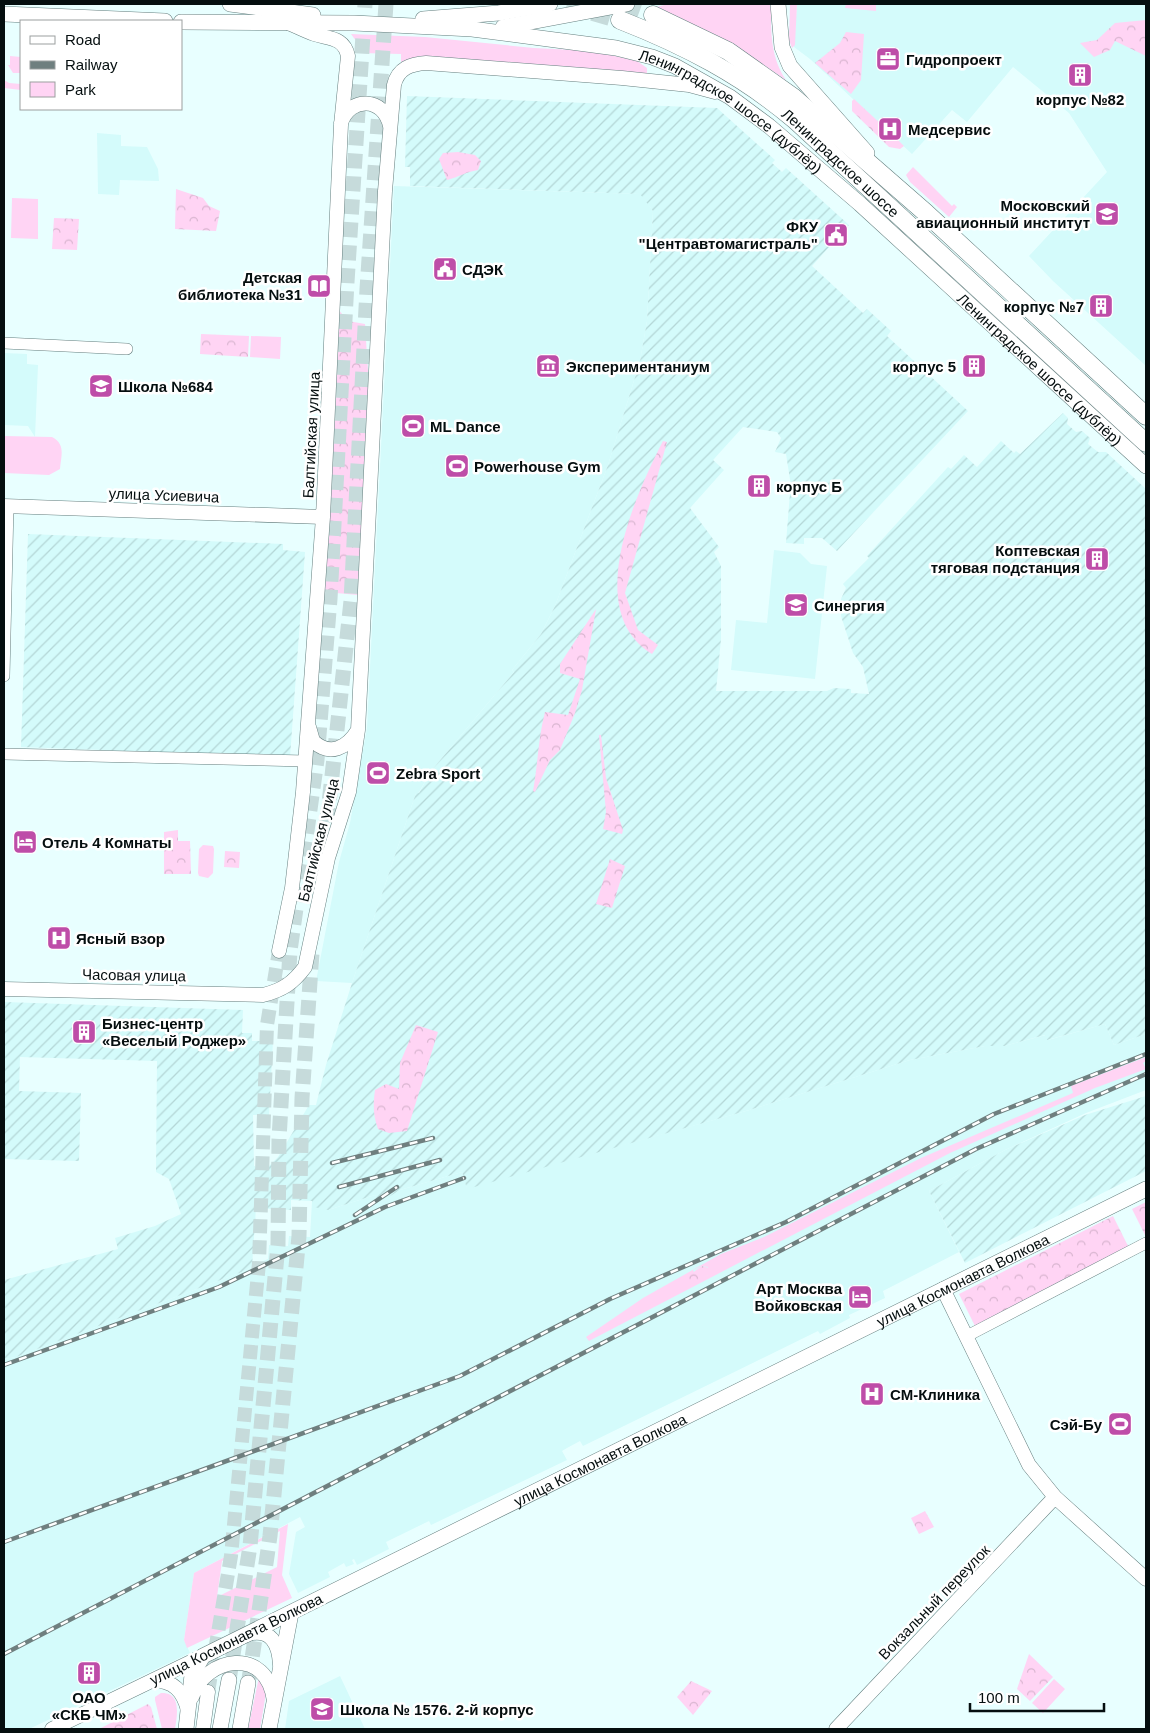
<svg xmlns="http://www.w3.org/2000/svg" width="1150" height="1733" viewBox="0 0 1150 1733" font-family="Arial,sans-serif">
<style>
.built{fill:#d4fbfb}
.industrial{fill:url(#industrial-furrows)}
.green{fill:#ffd4f4;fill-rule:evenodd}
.forest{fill:url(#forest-crowns)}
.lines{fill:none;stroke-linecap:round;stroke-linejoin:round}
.tertiary-tunnel{stroke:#c6dbdb;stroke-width:14;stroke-dasharray:14 7;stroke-linecap:butt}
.secondary-tunnel{stroke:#c6dbdb;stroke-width:15;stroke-dasharray:15 8;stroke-linecap:butt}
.primary-tunnel{stroke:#c6dbdb;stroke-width:18;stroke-dasharray:18 9;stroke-linecap:butt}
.minor-casing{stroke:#657f7f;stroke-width:12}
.tertiary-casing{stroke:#657f7f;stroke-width:15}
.secondary-casing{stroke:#657f7f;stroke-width:16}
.primary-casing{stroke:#657f7f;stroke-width:19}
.minor{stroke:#fff;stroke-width:11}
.tertiary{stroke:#fff;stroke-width:14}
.secondary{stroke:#fff;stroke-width:15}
.primary{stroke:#fff;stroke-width:18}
.rail-casing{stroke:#6f7f7f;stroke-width:4.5}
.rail{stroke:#fff;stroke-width:2.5;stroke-dasharray:8;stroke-linecap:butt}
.labels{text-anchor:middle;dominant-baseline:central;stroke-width:5;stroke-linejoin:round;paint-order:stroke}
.poi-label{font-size:15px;font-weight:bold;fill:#050e0f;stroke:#fff;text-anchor:start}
.street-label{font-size:15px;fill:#050e0f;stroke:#fff}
</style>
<defs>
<pattern id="industrial-furrows" width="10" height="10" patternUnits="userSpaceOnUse" patternTransform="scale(1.25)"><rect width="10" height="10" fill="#d4fbfb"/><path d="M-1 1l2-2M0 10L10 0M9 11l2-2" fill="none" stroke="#b4d6d6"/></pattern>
<pattern id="forest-crowns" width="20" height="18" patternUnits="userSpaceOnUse" patternTransform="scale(1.25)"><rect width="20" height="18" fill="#ffd4f4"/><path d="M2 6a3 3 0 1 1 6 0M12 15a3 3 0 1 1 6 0" fill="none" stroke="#d9b5d0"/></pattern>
</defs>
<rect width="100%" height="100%" fill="#e8ffff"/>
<path class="built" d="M797 4H1146V366L1053 281 1029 256 1107 172 1069 113 1013 67 967 122 952 110 912 154 810 59 794 47Z
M97 133 121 135V146L147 147 158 169 159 181 120 180 119 195 98 194Z
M394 186 641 194 653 211 647 321 640 361 608 465 555 606 541 634 512 670 514 672 431 771 418 794 416 793 352 983 316 981 339 862 350 823 367 728Z
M4 353 27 354V364L38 365 35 437 28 426 4 425Z
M774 550 800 553 811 564 827 566 815 679 731 670 736 620 767 623Z
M1105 1024 1114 1045 1146 1034V1090L1086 1113 1005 1150 929 1191 959 1252 883 1291 885 1298 849 1315 850 1318 820 1334 818 1331 583 1446 580 1441 567 1448 562 1451 567 1460 431 1525 429 1521 386 1542 389 1549 357 1565 354 1559 352 1560 354 1564 346 1567 344 1563 328 1572 330 1577 298 1593 289 1574 296 1532 305 1527 300 1517 194 1573 184 1640 190 1653 29 1729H4V1359L16 1357 247 1270 252 1266 268 1259 269 1245 288 1246 289 1236 310 1237 312 1201 328 1210 375 1195 380 1202 400 1190 462 1172 467 1188 746 1111 910 1060 985 1046H1004L1046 1035 1048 1040Z
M340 1676 365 1729H285L289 1701Z"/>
<path class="industrial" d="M407 96 717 108 775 160 772 163 782 172 786 168 849 225 812 266 863 313 867 309 891 331 887 336 968 411 837 551 822 538H804V544L786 543 790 493 792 492 786 454 775 452 781 438 777 432 743 427 713 460 724 470 690 508 719 547 714 552 721 566V639L716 691H827L834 688 851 689V693L869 694 863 667 853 653 841 616V599L846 588 843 584 869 558 867 556 948 467 951 469 964 455 977 467 1001 441 1014 453 1016 451 1020 454 1063 413 1068 418 1067 424 1076 432 1082 431 1090 438 1088 444 1098 452H1106L1146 489V1034L1114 1045 1105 1024 1047 1040 1045 1035 1004 1046H985L910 1060 746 1111 467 1189 462 1172 400 1190 379 1203 375 1195 328 1210 314 1207 312 1201 291 1200V1210L256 1208 252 1266 247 1270 16 1357 4 1359V1280L118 1249 115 1238 155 1226 181 1214 169 1179 156 1172 157 1061 20 1057 19 1091 81 1093 79 1161 4 1159V1002L243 1010 242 1033H252V1041H273L269 1115H253L254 1166 266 1169 278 1157 309 1105H316L326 1065 352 983 416 793H419L431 771 514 672 512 670 541 634 555 606 608 465 640 361 647 321 653 211 640 194 410 186V167H405Z
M28 534 283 544V550L305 552 290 757 21 747Z
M1146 1096V1171L965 1263 929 1191 1005 1150 1085 1115Z"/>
<path class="green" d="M668 4H771C771 31 770 56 786 80L732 44 656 7Z
M790 4H797L795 45 792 48 789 40Z
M846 4H876V11L845 8Z
M351 34 425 37 534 48 593 51 637 61 647 68V76L420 56 401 62V54L360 53 359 45Z
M10 56 21 57V73H13L8 65H10Z
M4 80 9 83 21 84V90L4 88Z
M913 167 952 206 954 204 957 207 949 217 910 182 906 175Z
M12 198 38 199V239L11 238Z
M251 336 281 337 280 359 250 357Z
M4 436 52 437C66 444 61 456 60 469L49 475 4 473Z
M203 845 213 846 214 849 213 873 208 878 199 876 198 873 199 849Z
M1146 1057V1061L1143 1063 1146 1069 1095 1088 950 1153 589 1341 586 1337 643 1298 721 1254 764 1237 921 1158 1073 1093 1071 1086ZM702 1266 708 1267V1275L697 1281 693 1270Z
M288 1524 282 1575 292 1598 187 1648 184 1640 194 1573ZM280 1531 277 1567 217 1597 222 1561Z
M259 1677 266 1693 260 1729H248Z
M1054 1679 1065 1689 1043 1713 1032 1703Z
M161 1693C182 1692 177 1716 175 1729H162L155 1700V1697Z"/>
<path class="forest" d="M1146 20V56L1115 41 1110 50 1094 57 1080 43 1097 40 1115 23Z
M846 32 864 34 861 80 851 94 815 63 840 43Z
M854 99 897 139 904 146 900 149 889 147 852 111V101Z
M458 152 475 155 481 161 478 170C465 172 459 177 447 180L439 159 443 153Z
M176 189 203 198 209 206 220 211 216 231 175 229Z
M54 218 79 219 77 250 52 249Z
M338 309 348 321 365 324 371 419 358 595 325 592Z
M201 334 249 336 248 357 200 354Z
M663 441 667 442 625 593 638 630 658 645 652 654C582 611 635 496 663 441Z
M596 609 582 690 575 713 560 750 550 760 535 792 533 791C538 764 538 739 545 712L568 715 580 679 560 673V664Z
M599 735H601L606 778 623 830 622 834 603 829 606 812Z
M178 830V841H190L191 874H164V832Z
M225 851 240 852 239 868 224 867Z
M610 859 625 866 612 908 596 904Z
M416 1025 438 1032 407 1131 389 1133 378 1129C373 1115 373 1105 375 1090L386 1084 399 1089 400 1063Z
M1146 1202V1237L1132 1209Z
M1113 1216 1130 1250 976 1328 959 1294Z
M702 1266 712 1269 708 1275 692 1286 687 1282 688 1276Z
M925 1511 934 1527 919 1534 911 1518Z
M1029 1654 1053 1677 1030 1701 1017 1689Z
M691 1681 712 1691 693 1715 677 1697Z
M148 1704 151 1707 157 1729H99Z"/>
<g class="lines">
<path class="tertiary-tunnel" d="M208 1692 231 1556 259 1263 267 1025 279 951"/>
<path class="secondary-tunnel" d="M322 868 351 601 367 289 386 4
M249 1679 270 1536 299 1236 302 1098 312 953
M229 1680 250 1546 278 1245 279 1139 290 951 317 760 330 599 347 282 365 4"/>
<path class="primary-tunnel" d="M567 4 620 20
M623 4 653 15"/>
<defs>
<path id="minor" d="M4 343 127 349
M4 676 8 506
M4 754 305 761
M967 1336 1146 1243"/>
<path id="tertiary" d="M341 123C350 96 384 97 390 126
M4 506 323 517
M309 727 313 741C330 757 347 748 358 730
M279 951 292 888 303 792 323 517 341 125 348 56C344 37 329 39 314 34 305 31 296 26 288 23
M4 989 263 995C283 990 293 983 305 967L328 858 349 792 358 730 385 191 394 85C398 68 411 64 426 63L622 78 689 85 715 92
M943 1289 1029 1465 1055 1497 1146 1579
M248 1634C271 1628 279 1644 280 1665
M153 1680C174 1681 183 1691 188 1710
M192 1697C205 1657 267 1645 274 1701
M52 1729 203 1656
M203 1729 208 1692
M836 1729 1055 1497"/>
<g id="secondary">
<path d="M230 4 313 15"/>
<path d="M778 4 782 47 790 66 867 153"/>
<path d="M4 14 165 21"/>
<path d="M423 19 499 13 550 4"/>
<path id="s1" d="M181 22 354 23 472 29 616 48 652 57 675 66 730 97 769 126 860 204 1146 466"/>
<path d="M503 27 627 4"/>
<path id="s2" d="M186 1729 192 1675 203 1656 1146 1189"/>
<path d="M220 1729 229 1680"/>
<path d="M240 1729 248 1683"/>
<path d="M269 1729 291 1613"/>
</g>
<g id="primary">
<path d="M653 15 728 51 793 97 926 213 1146 416"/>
<path id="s3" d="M620 20C684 45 742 75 795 120L1146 443"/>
</g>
</defs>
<use href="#minor" class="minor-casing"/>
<use href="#tertiary" class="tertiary-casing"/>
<use href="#secondary" class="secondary-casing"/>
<use href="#primary" class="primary-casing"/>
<use href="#minor" class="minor"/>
<use href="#tertiary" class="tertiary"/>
<use href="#secondary" class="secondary"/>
<use href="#primary" class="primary"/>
<defs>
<path id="rail" d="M332 1163 433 1138
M339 1187 440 1160
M355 1215 397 1187
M4 1365 219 1287 385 1207 464 1178
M4 1542 460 1376 610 1299 786 1222 994 1114 1146 1054
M4 1654 976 1149 1146 1074"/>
</defs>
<use href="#rail" class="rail-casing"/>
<use href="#rail" class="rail"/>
</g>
<defs>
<symbol id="office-square" viewBox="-11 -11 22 22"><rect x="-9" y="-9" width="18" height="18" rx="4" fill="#be4da8" stroke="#fff"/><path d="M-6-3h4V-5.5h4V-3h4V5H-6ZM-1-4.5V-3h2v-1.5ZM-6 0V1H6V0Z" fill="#fff"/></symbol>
<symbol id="building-square" viewBox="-11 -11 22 22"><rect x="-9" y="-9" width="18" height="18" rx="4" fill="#be4da8" stroke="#fff"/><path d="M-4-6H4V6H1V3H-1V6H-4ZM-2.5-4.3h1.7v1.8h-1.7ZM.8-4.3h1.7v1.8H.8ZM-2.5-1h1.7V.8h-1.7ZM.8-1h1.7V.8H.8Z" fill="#fff"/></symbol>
<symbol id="hospital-square" viewBox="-11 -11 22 22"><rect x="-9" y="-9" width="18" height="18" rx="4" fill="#be4da8" stroke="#fff"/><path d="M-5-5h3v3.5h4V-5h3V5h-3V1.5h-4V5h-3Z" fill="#fff"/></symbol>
<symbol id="university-square" viewBox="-11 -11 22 22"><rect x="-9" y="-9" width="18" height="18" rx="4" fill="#be4da8" stroke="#fff"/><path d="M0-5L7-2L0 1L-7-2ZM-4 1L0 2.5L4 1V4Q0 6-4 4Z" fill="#fff"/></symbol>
<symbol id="civic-square" viewBox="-11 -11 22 22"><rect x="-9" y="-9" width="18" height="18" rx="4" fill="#be4da8" stroke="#fff"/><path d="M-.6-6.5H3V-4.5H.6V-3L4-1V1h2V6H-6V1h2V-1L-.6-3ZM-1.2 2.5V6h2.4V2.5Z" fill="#fff"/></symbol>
<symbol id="library-square" viewBox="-11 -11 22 22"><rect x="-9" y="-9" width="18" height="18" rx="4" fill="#be4da8" stroke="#fff"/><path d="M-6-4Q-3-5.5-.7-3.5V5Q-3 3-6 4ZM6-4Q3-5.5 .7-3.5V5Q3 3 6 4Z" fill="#fff"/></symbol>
<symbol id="museum-square" viewBox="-11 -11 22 22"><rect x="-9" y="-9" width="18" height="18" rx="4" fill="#be4da8" stroke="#fff"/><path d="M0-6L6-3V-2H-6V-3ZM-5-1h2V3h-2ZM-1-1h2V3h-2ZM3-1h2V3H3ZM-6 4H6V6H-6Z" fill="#fff"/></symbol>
<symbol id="school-square" viewBox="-11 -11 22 22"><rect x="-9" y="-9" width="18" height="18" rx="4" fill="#be4da8" stroke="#fff"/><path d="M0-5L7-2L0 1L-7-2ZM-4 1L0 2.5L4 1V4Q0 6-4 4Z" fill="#fff"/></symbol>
<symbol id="stadium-square" viewBox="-11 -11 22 22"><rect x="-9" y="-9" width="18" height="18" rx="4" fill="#be4da8" stroke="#fff"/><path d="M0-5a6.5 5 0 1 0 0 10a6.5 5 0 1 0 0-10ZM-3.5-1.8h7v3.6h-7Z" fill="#fff"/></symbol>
<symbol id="hotel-square" viewBox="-11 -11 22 22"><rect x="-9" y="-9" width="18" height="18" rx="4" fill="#be4da8" stroke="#fff"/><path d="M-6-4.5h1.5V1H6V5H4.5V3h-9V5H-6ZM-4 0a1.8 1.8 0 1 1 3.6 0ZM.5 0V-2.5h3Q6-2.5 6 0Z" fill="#fff"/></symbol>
</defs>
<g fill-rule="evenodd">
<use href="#office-square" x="874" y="45" width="28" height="28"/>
<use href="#building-square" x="1066" y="61" width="28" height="28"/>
<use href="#hospital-square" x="876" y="115" width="28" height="28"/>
<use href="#university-square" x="1093" y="200" width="28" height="28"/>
<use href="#civic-square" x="822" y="221" width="28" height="28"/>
<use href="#civic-square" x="431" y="255" width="28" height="28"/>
<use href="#library-square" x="305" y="272" width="28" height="28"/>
<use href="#building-square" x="1087" y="292" width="28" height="28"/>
<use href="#museum-square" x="534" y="352" width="28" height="28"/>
<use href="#building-square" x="960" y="352" width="28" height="28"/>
<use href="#school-square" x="87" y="372" width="28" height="28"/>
<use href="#stadium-square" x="399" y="412" width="28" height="28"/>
<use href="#stadium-square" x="443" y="452" width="28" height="28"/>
<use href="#building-square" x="745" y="472" width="28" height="28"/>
<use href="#building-square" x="1083" y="545" width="28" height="28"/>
<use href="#university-square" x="782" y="591" width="28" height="28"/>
<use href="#stadium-square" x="364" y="759" width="28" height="28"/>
<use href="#hotel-square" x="11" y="828" width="28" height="28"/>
<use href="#hospital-square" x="45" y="924" width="28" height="28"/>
<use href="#building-square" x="70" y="1018" width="28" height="28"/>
<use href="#hotel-square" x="846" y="1283" width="28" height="28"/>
<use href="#hospital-square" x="858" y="1380" width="28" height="28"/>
<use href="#stadium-square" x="1106" y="1410" width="28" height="28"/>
<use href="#building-square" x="75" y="1659" width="28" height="28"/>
<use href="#school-square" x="308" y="1695" width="28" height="28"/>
</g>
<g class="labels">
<g class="poi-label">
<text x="906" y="59">Гидропроект</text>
<text x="1080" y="99" text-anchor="middle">корпус №82</text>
<text x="908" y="129">Медсервис</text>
<text x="1090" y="205" text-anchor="end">Московский<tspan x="1090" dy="17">авиационный институт</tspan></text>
<text x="818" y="226" text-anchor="end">ФКУ<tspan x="818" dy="17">"Центравтомагистраль"</tspan></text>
<text x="462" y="269">СДЭК</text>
<text x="302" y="277" text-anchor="end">Детская<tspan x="302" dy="17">библиотека №31</tspan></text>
<text x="1084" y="306" text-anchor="end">корпус №7</text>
<text x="566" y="366">Экспериментаниум</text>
<text x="956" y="366" text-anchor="end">корпус 5</text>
<text x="118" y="386">Школа №684</text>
<text x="430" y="426">ML Dance</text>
<text x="474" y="466">Powerhouse Gym</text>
<text x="776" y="486">корпус Б</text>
<text x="1080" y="550" text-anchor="end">Коптевская<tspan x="1080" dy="17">тяговая подстанция</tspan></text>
<text x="814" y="605">Синергия</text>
<text x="396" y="773">Zebra Sport</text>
<text x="42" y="842">Отель 4 Комнаты</text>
<text x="76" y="938">Ясный взор</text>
<text x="102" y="1023">Бизнес-центр<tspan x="102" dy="17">«Веселый Роджер»</tspan></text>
<text x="842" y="1288" text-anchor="end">Арт Москва<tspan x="842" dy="17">Войковская</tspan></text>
<text x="890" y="1394">СМ-Клиника</text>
<text x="1102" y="1424" text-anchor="end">Сэй-Бу</text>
<text x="89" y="1697" text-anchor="middle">ОАО<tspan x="89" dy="17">«СКБ ЧМ»</tspan></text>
<text x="340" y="1709">Школа № 1576. 2-й корпус</text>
</g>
<g class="street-label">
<text stroke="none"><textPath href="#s1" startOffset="569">Ленинградское шоссе (дублёр)</textPath></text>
<text stroke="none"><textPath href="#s3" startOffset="265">Ленинградское шоссе</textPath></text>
<text stroke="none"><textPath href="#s1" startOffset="974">Ленинградское шоссе (дублёр)</textPath></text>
<text transform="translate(311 435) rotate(-87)">Балтийская улица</text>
<text transform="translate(164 495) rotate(2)">улица Усиевича</text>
<text transform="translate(318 840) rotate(-76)">Балтийская улица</text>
<text transform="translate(134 975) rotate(1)">Часовая улица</text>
<text stroke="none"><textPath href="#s2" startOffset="924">улица Космонавта Волкова</textPath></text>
<text stroke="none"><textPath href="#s2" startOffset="519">улица Космонавта Волкова</textPath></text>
<text transform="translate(934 1602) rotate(-46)">Вокзальный переулок</text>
<text transform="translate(236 1639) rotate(-26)">улица Космонавта Волкова</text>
</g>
</g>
<rect width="1150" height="1733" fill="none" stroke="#050e0f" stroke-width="10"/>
<rect x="20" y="20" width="162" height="90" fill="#ffffff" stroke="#9b9f9f"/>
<rect x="30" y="36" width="25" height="8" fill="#ffffff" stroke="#9b9f9f"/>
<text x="65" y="45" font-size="15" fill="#050e0f">Road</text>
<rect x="30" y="61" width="25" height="8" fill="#6f7f7f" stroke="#9b9f9f"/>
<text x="65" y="70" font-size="15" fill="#050e0f">Railway</text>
<rect x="30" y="82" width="25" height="15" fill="#ffd4f4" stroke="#9b9f9f"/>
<text x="65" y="95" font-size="15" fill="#050e0f">Park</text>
<path d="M970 1703v8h134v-8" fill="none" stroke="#050e0f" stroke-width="2.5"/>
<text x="978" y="1703" font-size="15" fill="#050e0f" stroke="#ffffff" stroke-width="4" paint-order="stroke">100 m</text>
</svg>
